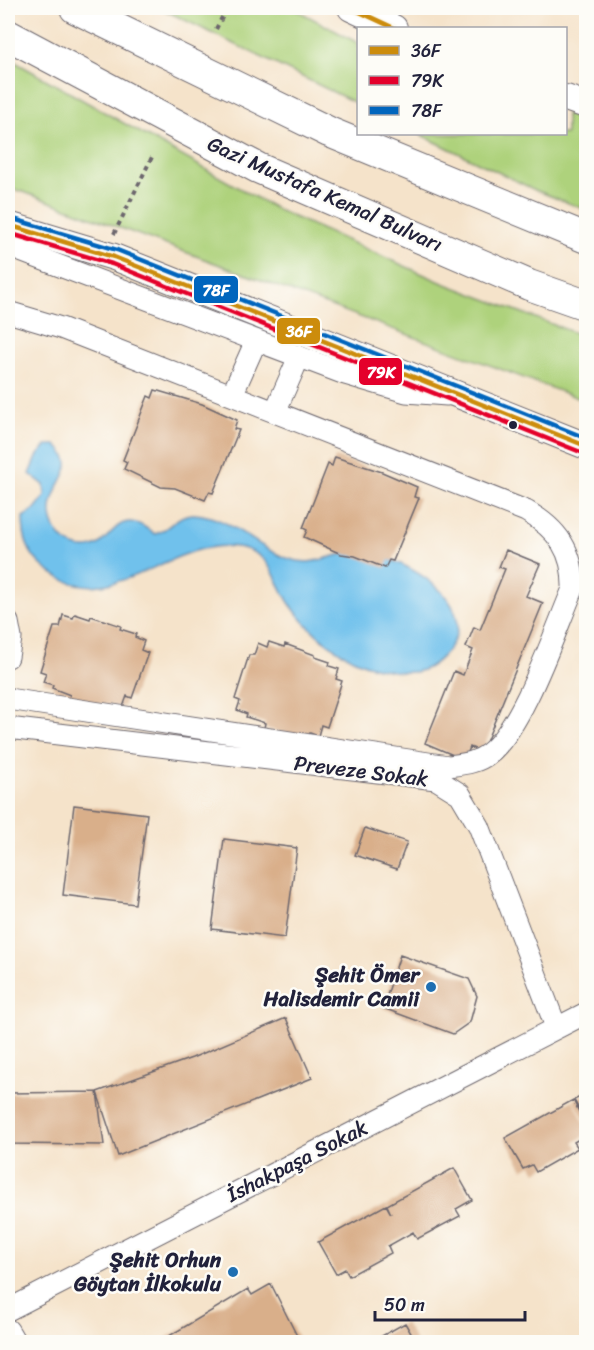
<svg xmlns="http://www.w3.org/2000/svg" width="594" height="1350" viewBox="0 0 594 1350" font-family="Sriracha,sans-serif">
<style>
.green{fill:#aed27b;stroke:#687a5b;stroke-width:1.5}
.water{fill:#70c1ec;stroke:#497294;stroke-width:1.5}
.building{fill:#d9af8a}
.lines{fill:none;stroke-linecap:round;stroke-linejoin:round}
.minor-casing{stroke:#6c666d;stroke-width:23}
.major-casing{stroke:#6c666d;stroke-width:28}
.highway-casing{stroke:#6c666d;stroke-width:32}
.path{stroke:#6c666d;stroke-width:4;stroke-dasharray:4.5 4.5;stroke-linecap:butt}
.minor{stroke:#fff;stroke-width:21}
.major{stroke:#fff;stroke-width:26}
.highway{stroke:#fff;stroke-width:30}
.bus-1-casing{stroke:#fdfcf7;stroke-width:9}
.bus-2-casing{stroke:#fdfcf7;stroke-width:9}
.bus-3-casing{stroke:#fdfcf7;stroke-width:9}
.bus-1{stroke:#cc8c0c;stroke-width:4.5}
.bus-2{stroke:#e4002b;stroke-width:4.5}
.bus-3{stroke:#0065bd;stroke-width:4.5}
.bus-dot{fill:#22223b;stroke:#fdfcf7;stroke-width:2}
.poi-dot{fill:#1f6fb2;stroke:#fdfcf7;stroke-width:2}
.labels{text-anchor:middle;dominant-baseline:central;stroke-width:5;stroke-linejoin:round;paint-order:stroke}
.street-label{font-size:21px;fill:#22223b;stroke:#fdfcf7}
.poi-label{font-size:21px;font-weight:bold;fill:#22223b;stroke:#fdfcf7;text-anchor:end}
.line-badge{stroke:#fdfcf7;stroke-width:2}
.badge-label{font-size:16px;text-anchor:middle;font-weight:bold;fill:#fff}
</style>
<rect width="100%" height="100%" fill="#fdfcf7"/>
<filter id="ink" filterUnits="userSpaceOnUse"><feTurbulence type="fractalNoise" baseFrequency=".0167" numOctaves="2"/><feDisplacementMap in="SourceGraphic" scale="12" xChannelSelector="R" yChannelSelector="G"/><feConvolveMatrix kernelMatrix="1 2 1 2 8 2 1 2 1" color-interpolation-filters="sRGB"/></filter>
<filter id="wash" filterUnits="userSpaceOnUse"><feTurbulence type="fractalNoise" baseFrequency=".008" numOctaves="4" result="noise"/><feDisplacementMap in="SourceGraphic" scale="24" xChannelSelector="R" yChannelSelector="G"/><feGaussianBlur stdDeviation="1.35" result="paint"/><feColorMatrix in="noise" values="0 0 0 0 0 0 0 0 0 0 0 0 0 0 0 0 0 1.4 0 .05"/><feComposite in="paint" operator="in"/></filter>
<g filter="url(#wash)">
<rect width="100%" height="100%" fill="#f5e3ca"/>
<path class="green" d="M160 8H293L358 43V104Z
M8 58 280 211 443 283 586 337V401L21 191 8 189Z
M566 114 586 121V210L535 190 419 134H566Z"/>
<path class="water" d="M47 445H56C81 467 57 478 52 502 47 522 60 547 84 548 106 550 111 522 130 522 140 522 147 529 155 534 170 530 177 513 194 514 232 516 258 551 293 560 318 567 338 550 361 552 396 555 472 594 455 638 449 651 437 664 423 670 409 675 392 671 378 668 343 660 310 633 290 604 274 580 272 552 237 547 170 537 110 620 46 569 28 555 23 539 23 517L34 510 45 496 44 485 30 474 38 455Z"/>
<g id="blocks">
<path class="building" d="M155 390 202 404 237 420 234 429 239 430 213 493 209 492 205 500 175 488 161 487 124 469 127 462 123 460 148 396 152 398Z
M335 457 382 472 417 487 414 497 419 498 393 561 389 560 385 568 355 556 341 554 304 537 307 530 303 528 328 464 332 466Z
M506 550 540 564 526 596 543 603 482 752 470 747 465 760 425 743 454 671 463 675 473 650 466 647 474 627 480 630 505 569 499 567Z
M75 614 90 619 91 616 121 626 120 629 136 634 135 637 144 641 141 650 148 653 132 698 127 696 123 707 69 699 70 695 52 688 53 685 43 682 46 673 40 671 54 627H60L63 615 73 618Z
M269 642 284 647 285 644 315 655V657L330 662 329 666 339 669 336 679 342 681 327 727 321 725 318 736 310 733 308 739 264 728 265 723 246 717 247 714 237 710 240 701 235 699 249 655H254L258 643 267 647Z
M74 805 147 814 135 904 63 895Z
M365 828 407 842 397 869 355 855Z
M224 839 297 848 285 938 212 929Z
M400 955 469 979 477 996 470 1022 453 1034 383 1008Z
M286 1018 312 1078 118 1156 97 1092 104 1145 8 1144V1093L97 1092 192 1058Z
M586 1094V1122L574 1100Z
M573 1100 586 1126V1135L574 1142 578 1148 536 1172 532 1165 523 1169 505 1138Z
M454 1168 472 1200 456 1209 460 1216 417 1239 413 1232 388 1246 391 1253 349 1276 345 1269 336 1274 318 1242 386 1205 391 1214 387 1205Z
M271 1284 300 1342H159L248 1289 252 1295Z
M405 1323 416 1342H371Z"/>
</g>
</g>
<g filter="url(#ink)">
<use href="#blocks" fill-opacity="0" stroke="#6c666d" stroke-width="1.5"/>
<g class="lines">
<defs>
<path id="minor" d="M8 244 15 249 345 374 406 392 447 395
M8 312 61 328 526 511C558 529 574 552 573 589 555 631 522 729 488 754 477 763 462 764 448 766L8 699
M232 395 256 341
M275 412 299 357
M8 622 11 638 8 657
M8 728 436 779 460 794 479 826 556 1027
M8 1310 586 1013
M8 1330 15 1342"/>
<path id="major" d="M351 8 394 28
M566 98 586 105
M8 225 114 257 586 446"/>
<path id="highway" d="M75 8 329 132 586 238
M8 35 258 168 529 285 586 305"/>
</defs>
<use href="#minor" class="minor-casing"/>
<use href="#major" class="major-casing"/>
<use href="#highway" class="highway-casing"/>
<path class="path" d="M216 29 227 8
M114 234 152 157"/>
<use href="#minor" class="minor"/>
<use href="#major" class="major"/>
<use href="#highway" class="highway"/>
<defs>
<path id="bus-1" d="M351 8 394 28
M8 225 114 257 586 446"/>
<path id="bus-2" d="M8 233 112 264 583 453"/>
<path id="bus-3" d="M10 218 117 250 586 438"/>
</defs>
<use href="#bus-1" class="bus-1-casing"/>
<use href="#bus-2" class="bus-2-casing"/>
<use href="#bus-3" class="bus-3-casing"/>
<use href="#bus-1" class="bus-1"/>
<use href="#bus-2" class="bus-2"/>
<use href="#bus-3" class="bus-3"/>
</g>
</g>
<circle class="bus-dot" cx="513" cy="425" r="5"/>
<g class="poi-dot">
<circle cx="431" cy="987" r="6"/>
<circle cx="233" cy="1272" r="6"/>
</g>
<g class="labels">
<g class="street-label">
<text transform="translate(325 194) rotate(24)">Gazi Mustafa Kemal Bulvarı</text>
<text transform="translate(361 771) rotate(7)">Preveze Sokak</text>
<text transform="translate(297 1161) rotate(-27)">İshakpaşa Sokak</text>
</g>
<g class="poi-label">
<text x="419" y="975">Şehit Ömer<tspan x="419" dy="24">Halisdemir Camii</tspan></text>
<text x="221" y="1260">Şehit Orhun<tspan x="221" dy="24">Göytan İlkokulu</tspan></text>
</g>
</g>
<g class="line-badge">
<rect x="193" y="275" width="46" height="29" rx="6" fill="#0065bd"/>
<rect x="276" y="317" width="45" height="28" rx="6" fill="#cc8c0c"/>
<rect x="358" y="357" width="45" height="29" rx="6" fill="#e4002b"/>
</g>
<g class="badge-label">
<text x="216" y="296">78F</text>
<text x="299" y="337">36F</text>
<text x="381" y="378">79K</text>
</g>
<rect width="594" height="1350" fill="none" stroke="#fdfcf7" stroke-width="30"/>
<rect x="357" y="27" width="210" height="108" fill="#fdfcf7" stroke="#a5a5ac" stroke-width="1.5"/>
<rect x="369" y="46" width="30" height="9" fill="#cc8c0c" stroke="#a5a5ac" stroke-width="1.5"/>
<text x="411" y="57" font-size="18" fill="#22223b">36F</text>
<rect x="369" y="76" width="30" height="9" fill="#e4002b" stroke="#a5a5ac" stroke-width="1.5"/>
<text x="411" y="87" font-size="18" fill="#22223b">79K</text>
<rect x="369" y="106" width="30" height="9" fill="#0065bd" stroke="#a5a5ac" stroke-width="1.5"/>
<text x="411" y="117" font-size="18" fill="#22223b">78F</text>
<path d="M375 1311v9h150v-9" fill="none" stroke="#22223b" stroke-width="3"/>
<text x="384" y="1311" font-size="18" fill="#22223b" stroke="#fdfcf7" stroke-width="4.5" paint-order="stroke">50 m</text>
</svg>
